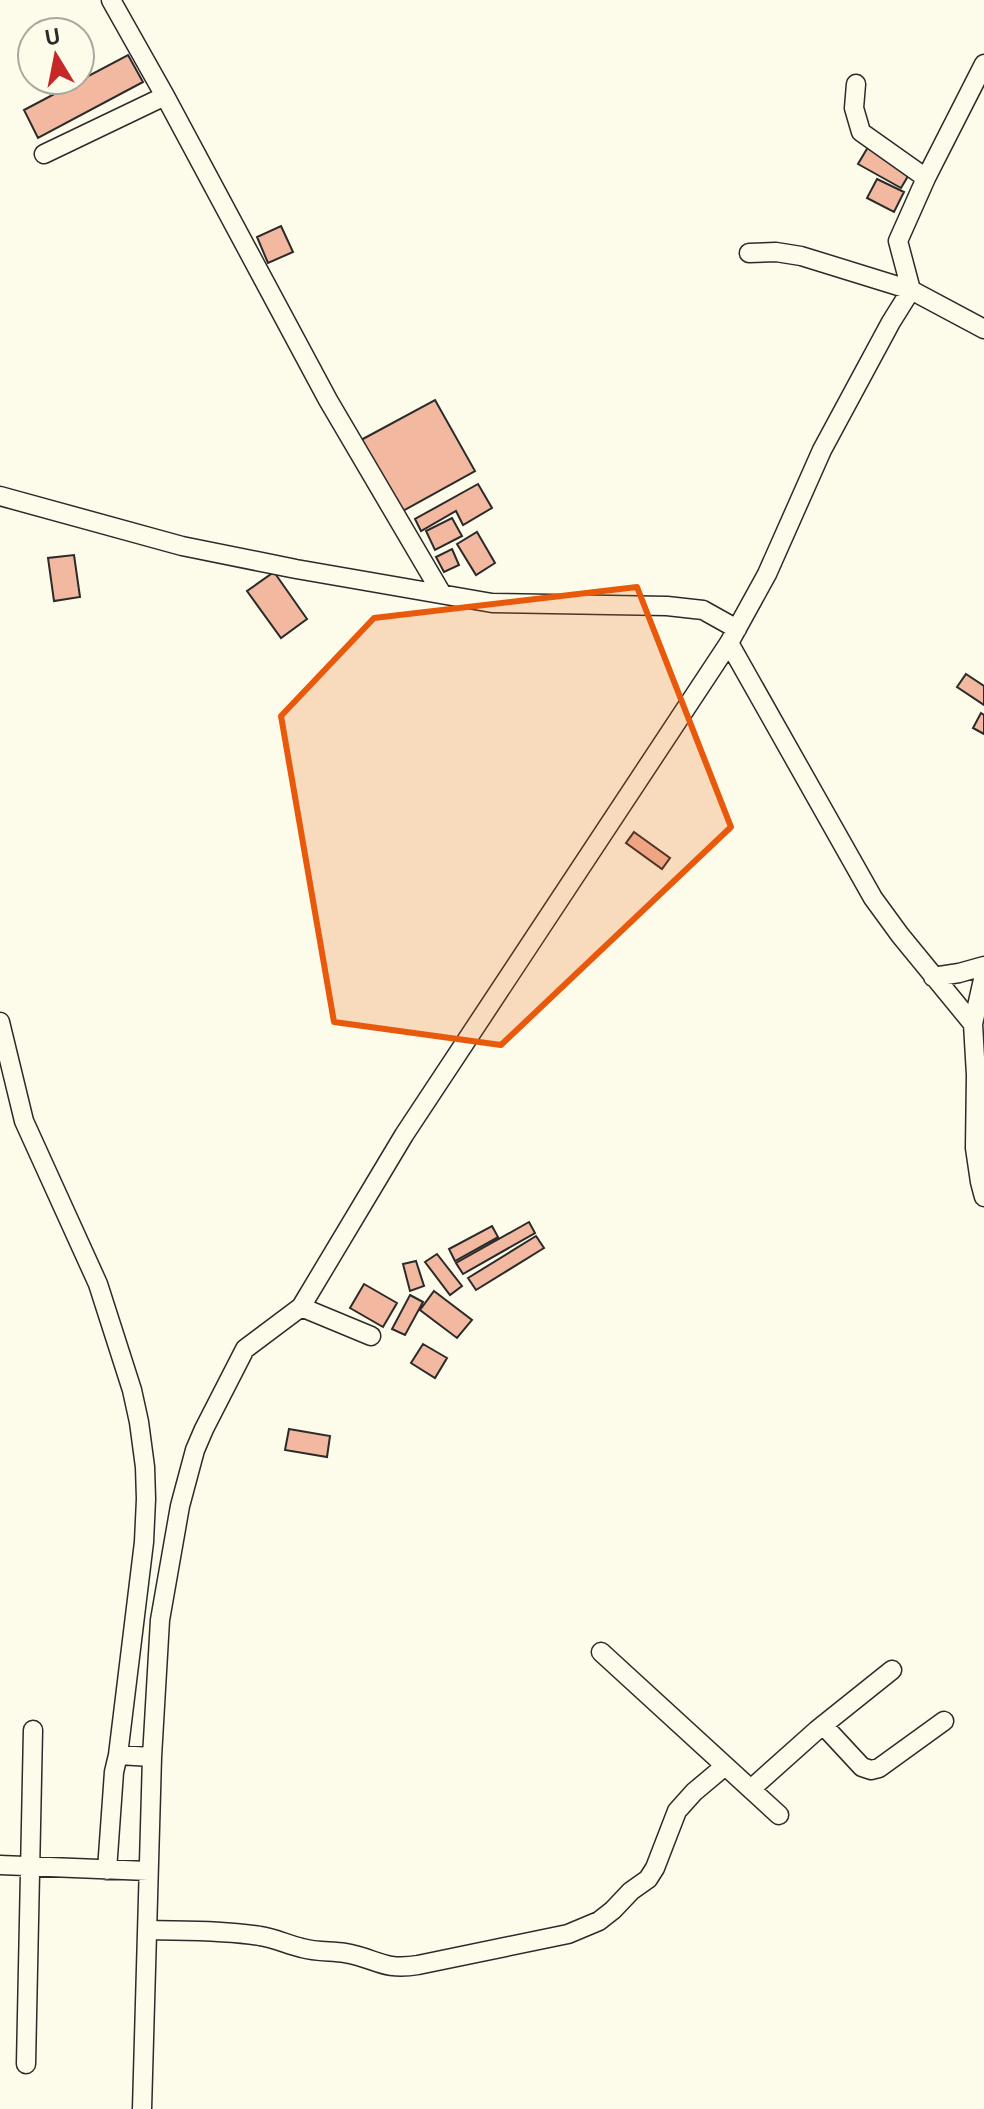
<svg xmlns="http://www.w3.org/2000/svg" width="984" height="2109" viewBox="0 0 984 2109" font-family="Ubuntu,sans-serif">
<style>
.building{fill:#f2b8a0;stroke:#2b2b2b;stroke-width:2}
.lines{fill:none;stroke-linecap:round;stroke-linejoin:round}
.minor-casing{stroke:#2b2b2b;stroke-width:21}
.minor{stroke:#fdfbea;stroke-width:18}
.marked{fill:#e8590c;fill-opacity:0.2;stroke:#e8590c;stroke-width:6;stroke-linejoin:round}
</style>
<rect width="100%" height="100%" fill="#fdfbea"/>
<path class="building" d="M128 55 143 82 38 138 24 110Z
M868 147 911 171 901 188 858 164Z
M877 179 904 192 894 212 867 198Z
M281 226 293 252 268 263 257 237Z
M435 400 475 471 401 512 361 440Z
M478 484 492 508 463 525 456 511 421 531 415 519Z
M452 518 462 536 435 550 426 531Z
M477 532 495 563 476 575 457 544Z
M452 549 459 565 444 572 436 557Z
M74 555 80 597 54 601 48 558Z
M274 572 307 619 281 638 247 591Z
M966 674 984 686V705L957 687Z
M981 713 984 715V734L973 728Z
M634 832 670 858 662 869 626 843Z
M529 1222 535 1233 463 1274 456 1263Z
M492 1226 498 1237 455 1261 449 1249Z
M536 1236 544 1248 476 1290 468 1278Z
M437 1254 462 1286 450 1295 425 1262Z
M416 1261 424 1286 410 1291 403 1264Z
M364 1284 397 1303 383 1327 350 1308Z
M434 1291 472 1320 457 1338 420 1310Z
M410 1295 423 1302 405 1335 392 1329Z
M423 1344 447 1358 435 1378 411 1363Z
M289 1429 330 1436 327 1457 285 1450Z"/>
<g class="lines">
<defs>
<path id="minor" d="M111 0 165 96 328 400 442 594
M856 84 854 108 861 132 926 178
M44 154 165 96
M749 253 776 252 801 256 911 290 984 329
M0 496 182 546 296 569 492 603 667 606 703 610 737 629
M729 643 873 898 900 935 973 1024 976 1075 975 1148 980 1182 984 1197
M933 977 959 973 984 966
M0 1022 24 1121 98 1284 132 1390 139 1422 145 1467 146 1499 144 1542 118 1755
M973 1024 984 975
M301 1307 371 1336
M601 1652 779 1815
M823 1725 862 1767 871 1770 879 1768 944 1721
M751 1789 817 1730 892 1670
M0 1865 148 1871
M107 1870 114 1772 118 1755 152 1757
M148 1930C185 1931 224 1930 260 1936 275 1938 288 1945 302 1948 316 1952 331 1951 345 1953 376 1958 382 1971 418 1965L568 1934 599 1921 613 1910 631 1891 648 1879 655 1868 677 1811 694 1792 725 1766
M26 2064 33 1730
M142 2109 152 1757 160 1620 180 1506 195 1450 204 1429 245 1349 301 1307 404 1135 729 643 767 574 822 450 891 322 911 290 898 241 926 178 984 64"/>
</defs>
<use href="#minor" class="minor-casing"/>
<use href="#minor" class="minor"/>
</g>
<path class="marked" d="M637 587 731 827 501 1045 334 1022 281 716 374 618Z"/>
<g transform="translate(56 56) rotate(350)"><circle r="38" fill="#fdfbea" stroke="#a9a89e" stroke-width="2"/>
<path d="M0-6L14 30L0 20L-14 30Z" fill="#c62828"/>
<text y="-12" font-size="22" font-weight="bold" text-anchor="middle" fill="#2b2b2b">U</text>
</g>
</svg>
